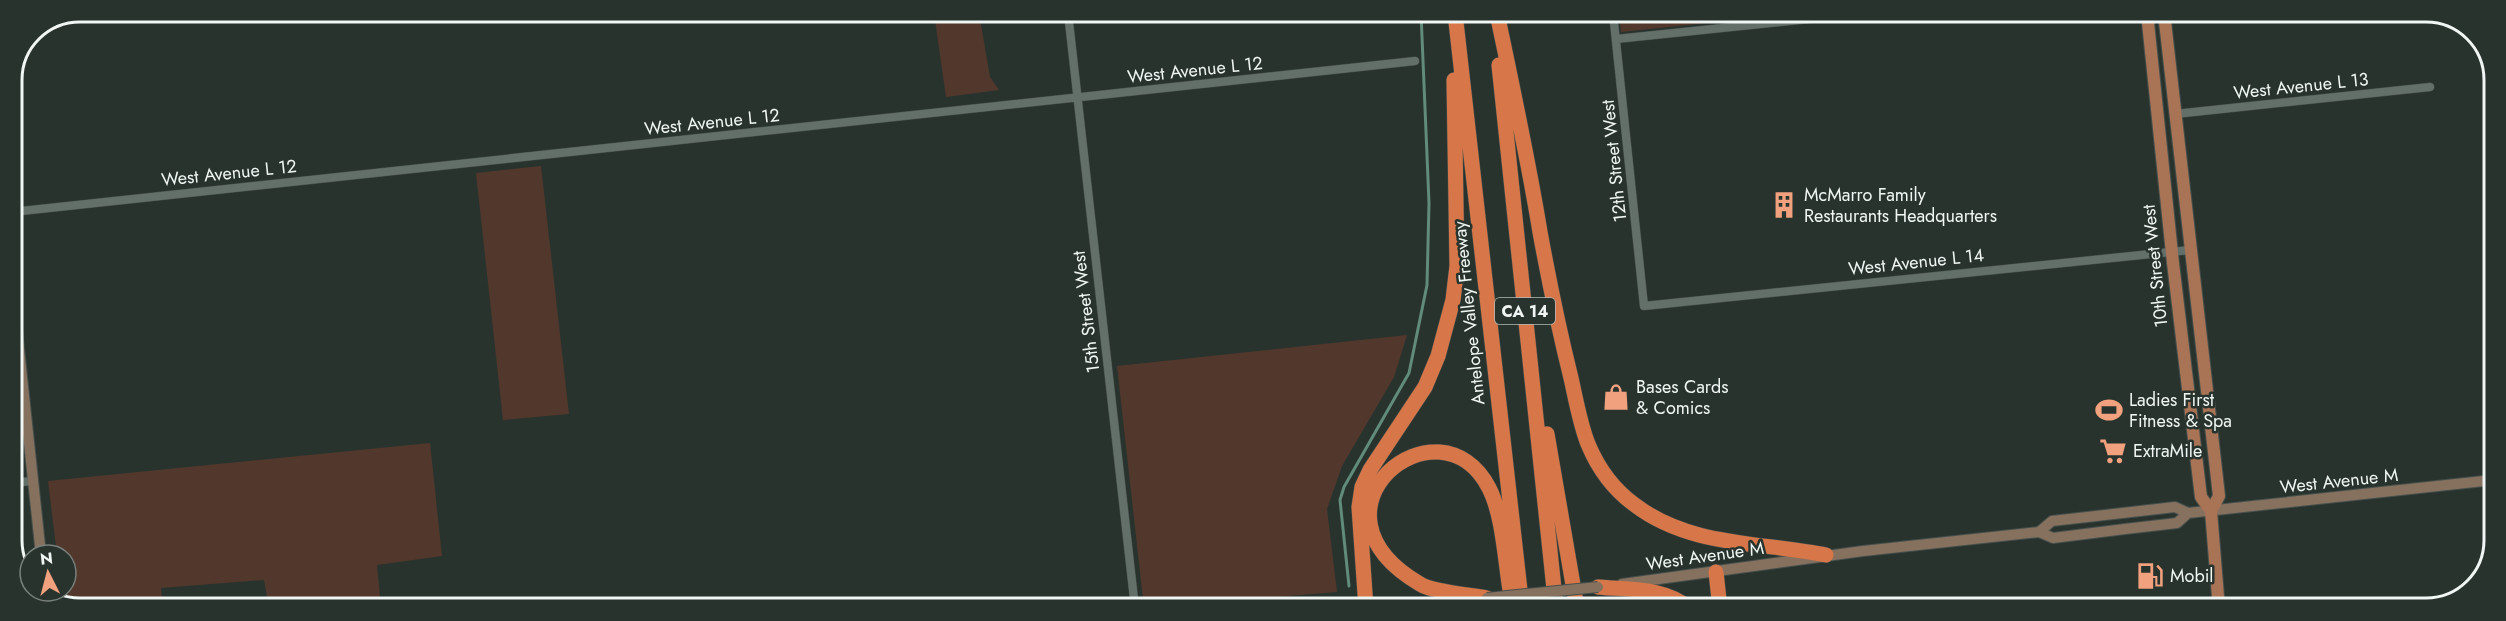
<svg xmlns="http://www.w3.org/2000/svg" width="2506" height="621" viewBox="0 0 2506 621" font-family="Jost,sans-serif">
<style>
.green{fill:#52382c}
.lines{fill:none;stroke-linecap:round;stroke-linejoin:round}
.stream{stroke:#618b7a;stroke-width:3}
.street-casing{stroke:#46504c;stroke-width:9}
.secondary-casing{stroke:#46504c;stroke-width:12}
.primary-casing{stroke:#46504c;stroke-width:14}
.highway-casing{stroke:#46504c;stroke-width:16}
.street{stroke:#636f69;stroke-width:8}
.secondary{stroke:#86715f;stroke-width:10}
.primary{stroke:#a97355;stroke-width:12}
.highway{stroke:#d77648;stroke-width:15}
.secondary-bridge-casing{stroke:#46504c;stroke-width:12;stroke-linecap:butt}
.secondary-bridge{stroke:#86715f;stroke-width:10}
.labels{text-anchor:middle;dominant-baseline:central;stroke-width:5;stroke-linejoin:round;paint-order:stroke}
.shield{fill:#29332e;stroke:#b4bcb8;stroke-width:1.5}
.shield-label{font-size:16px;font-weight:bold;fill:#eff6f3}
.street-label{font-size:18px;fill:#eff6f3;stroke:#29332e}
.poi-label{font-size:18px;fill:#eff6f3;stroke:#29332e;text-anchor:start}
.rim{fill:none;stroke:#eff6f3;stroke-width:3}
</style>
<rect width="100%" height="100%" fill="#29332e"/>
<path class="green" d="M934 13H979L990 77 999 90 946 97Z
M1619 13H1745V19L1621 32Z
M541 166 569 414 503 420 476 173Z
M1407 335 1394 377 1342 466 1327 509 1337 592 1144 608 1117 366Z
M430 443 442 556 377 565 381 608H269L264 580 161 588 163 608H66L63 606 61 591H66V555H57L48 481Z"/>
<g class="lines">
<path class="stream" d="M1349 586 1340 500 1344 487 1409 373 1427 285 1429 203 1421 13"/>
<defs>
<path id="street" d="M1068 13 1135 608
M1613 13 1644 306 2190 250
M1616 39 1866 13
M2175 114 2430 87
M12 212 1415 61
M12 483 32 481"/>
<path id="secondary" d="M12 283 41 555
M2039 532 2052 521 2175 507 2188 513 2493 480
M1622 584 1863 551 2039 532 2053 538 2125 529 2177 523 2188 513
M45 591 46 596
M1375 608 1471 600"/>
<path id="primary" d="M2147 13 2173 263 2201 497 2211 511 2219 609
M2164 13 2219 496 2211 511"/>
<path id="highway" d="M1455 13 1522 608
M1497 13C1512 86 1528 158 1540 232 1549 281 1559 330 1571 378 1576 400 1580 424 1588 444 1598 468 1614 490 1635 505 1690 547 1762 542 1826 555
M1499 65 1556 608
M1547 434 1577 608
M1716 572 1720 609
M1598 587C1629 590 1665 587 1690 609
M1487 598C1471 595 1432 592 1420 584 1293 510 1439 392 1489 488 1503 515 1505 560 1510 590
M1366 608 1359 507 1362 487 1370 470 1425 387 1438 356 1453 300 1457 266 1454 80"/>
</defs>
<use href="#street" class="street-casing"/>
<use href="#secondary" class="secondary-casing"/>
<use href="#primary" class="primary-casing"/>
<use href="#highway" class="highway-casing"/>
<use href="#street" class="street"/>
<use href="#secondary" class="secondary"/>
<use href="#primary" class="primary"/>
<use href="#highway" class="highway"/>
<defs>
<path id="secondary-bridge" d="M1487 598 1598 587"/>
</defs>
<use href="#secondary-bridge" class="secondary-bridge-casing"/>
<use href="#secondary-bridge" class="secondary-bridge"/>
</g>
<defs>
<symbol id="building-bare" viewBox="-9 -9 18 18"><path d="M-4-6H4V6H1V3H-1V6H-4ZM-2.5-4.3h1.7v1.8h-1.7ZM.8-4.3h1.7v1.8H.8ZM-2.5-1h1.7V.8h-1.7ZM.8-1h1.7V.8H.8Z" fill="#f1a17d" stroke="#29332e" stroke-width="2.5" paint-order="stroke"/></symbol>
<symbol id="shop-bare" viewBox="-9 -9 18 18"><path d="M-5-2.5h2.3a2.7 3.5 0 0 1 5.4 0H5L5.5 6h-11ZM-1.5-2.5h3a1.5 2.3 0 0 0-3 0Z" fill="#f1a17d" stroke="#29332e" stroke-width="2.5" paint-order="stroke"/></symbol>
<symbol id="stadium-bare" viewBox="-9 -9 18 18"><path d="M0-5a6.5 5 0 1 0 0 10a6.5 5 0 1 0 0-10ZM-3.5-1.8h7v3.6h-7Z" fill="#f1a17d" stroke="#29332e" stroke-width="2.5" paint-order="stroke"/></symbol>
<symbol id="supermarket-bare" viewBox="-9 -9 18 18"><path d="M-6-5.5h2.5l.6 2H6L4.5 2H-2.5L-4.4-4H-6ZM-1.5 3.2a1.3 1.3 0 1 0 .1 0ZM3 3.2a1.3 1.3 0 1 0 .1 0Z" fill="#f1a17d" stroke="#29332e" stroke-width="2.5" paint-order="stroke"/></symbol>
<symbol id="fuel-bare" viewBox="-9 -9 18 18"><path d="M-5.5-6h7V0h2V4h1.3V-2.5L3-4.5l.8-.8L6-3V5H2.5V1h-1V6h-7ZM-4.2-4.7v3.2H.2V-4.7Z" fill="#f1a17d" stroke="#29332e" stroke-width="2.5" paint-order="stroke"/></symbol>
</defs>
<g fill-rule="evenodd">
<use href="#building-bare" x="1765" y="186" width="38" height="38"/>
<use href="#shop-bare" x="1597" y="378" width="38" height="38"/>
<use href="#stadium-bare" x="2090" y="391" width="38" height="38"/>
<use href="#supermarket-bare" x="2094" y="432" width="38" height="38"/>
<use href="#fuel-bare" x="2131" y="557" width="38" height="38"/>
</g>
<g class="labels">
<rect class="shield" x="1495" y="298" width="60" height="26" rx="4.5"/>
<g class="shield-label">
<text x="1525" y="311">CA 14</text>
</g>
<g class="street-label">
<text transform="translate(1195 70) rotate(-6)">West Avenue L 12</text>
<text transform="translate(2301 86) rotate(-6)">West Avenue L 13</text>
<text transform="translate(712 122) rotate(-6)">West Avenue L 12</text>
<text transform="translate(1614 161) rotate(-96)">12th Street West</text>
<text transform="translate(229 173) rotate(-6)">West Avenue L 12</text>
<text transform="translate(1916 262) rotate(-6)">West Avenue L 14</text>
<text transform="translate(2155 266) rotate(-96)">10th Street West</text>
<text transform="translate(1086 312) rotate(-97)">15th Street West</text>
<text transform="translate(1469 313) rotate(-96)">Antelope Valley Freeway</text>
<text transform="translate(2339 481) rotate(-6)">West Avenue M</text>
<text transform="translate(1705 556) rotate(-8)">West Avenue M</text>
</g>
<g class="poi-label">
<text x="1804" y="195">McMarro Family<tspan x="1804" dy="21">Restaurants Headquarters</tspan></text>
<text x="1636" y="387">Bases Cards<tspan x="1636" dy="21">&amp; Comics</tspan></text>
<text x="2129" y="400">Ladies First<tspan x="2129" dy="21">Fitness &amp; Spa</tspan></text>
<text x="2133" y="451">ExtraMile</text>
<text x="2170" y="576">Mobil</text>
</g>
</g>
<path d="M0 0H2506V621H0ZM80 22H2426A58 58 0 0 1 2484 80V540A58 58 0 0 1 2426 598H80A58 58 0 0 1 22 540V80A58 58 0 0 1 80 22Z" fill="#29332e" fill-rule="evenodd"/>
<path class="rim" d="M80 22H2426A58 58 0 0 1 2484 80V540A58 58 0 0 1 2426 598H80A58 58 0 0 1 22 540V80A58 58 0 0 1 80 22Z"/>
<g transform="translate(48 573) rotate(354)"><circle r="28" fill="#29332e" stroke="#78817d" stroke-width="1.5"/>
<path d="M0-4.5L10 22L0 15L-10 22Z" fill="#f1a17d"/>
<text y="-9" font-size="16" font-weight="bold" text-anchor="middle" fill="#eff6f3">N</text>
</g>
</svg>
